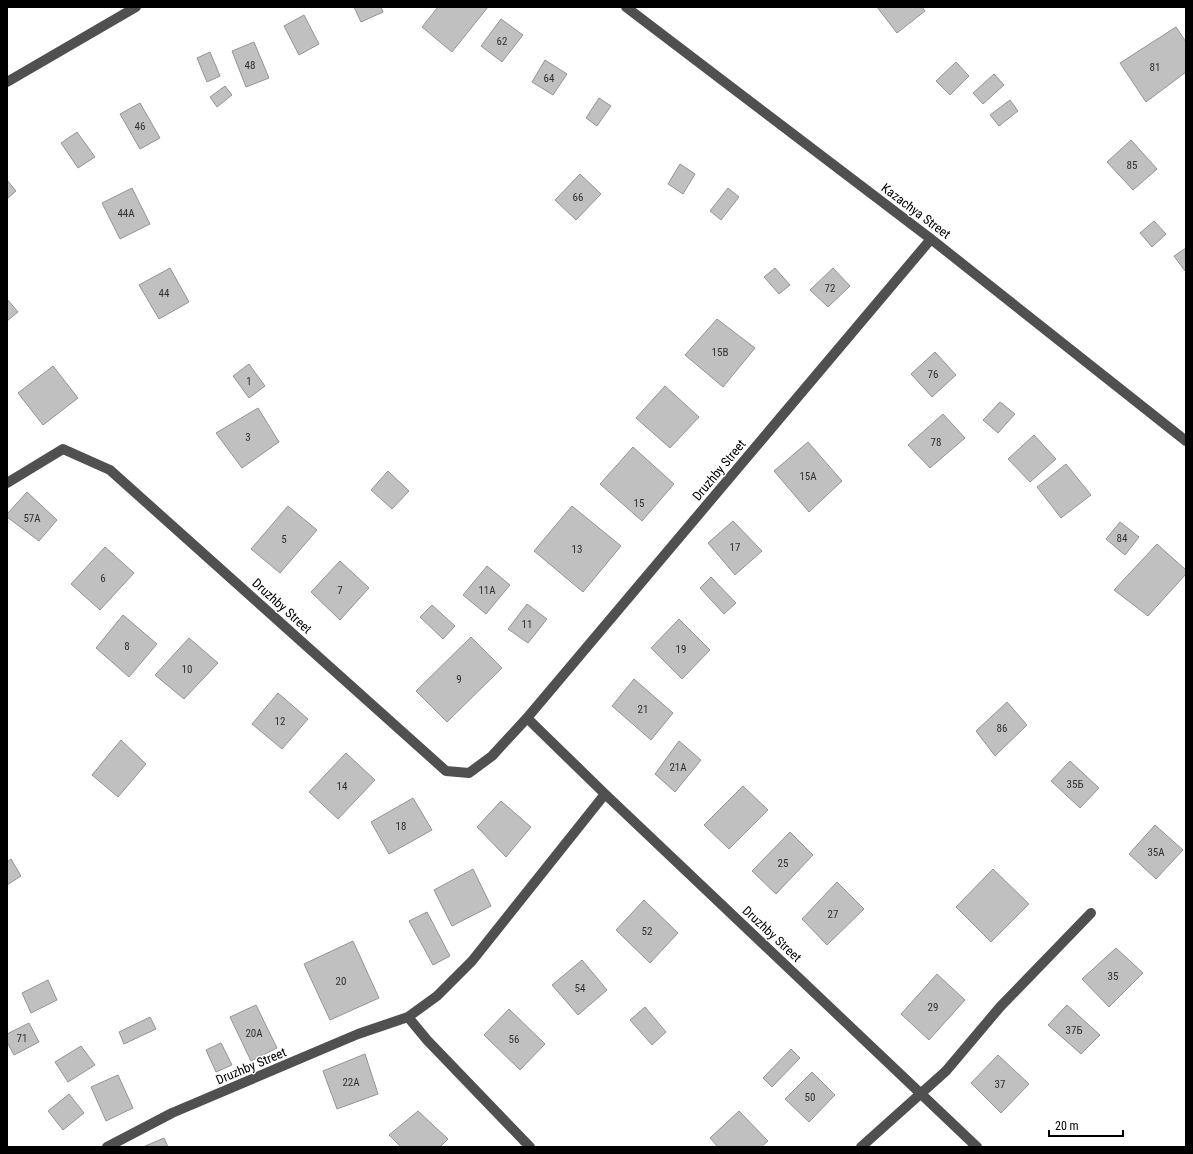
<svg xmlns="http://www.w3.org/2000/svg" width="1193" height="1154" viewBox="0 0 1193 1154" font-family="'Roboto Condensed',sans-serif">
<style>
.building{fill:#c0c0c0;stroke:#949494}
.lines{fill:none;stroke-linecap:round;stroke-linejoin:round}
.minor{stroke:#505050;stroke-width:10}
.labels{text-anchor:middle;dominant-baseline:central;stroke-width:3;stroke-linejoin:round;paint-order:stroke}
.number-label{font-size:11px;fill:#303030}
.street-label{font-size:13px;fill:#000;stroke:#fff}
</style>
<rect width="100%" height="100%" fill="#fff"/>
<path class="building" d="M354 7H381L383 12 361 22Z
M438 7H488L452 52 422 27Z
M877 7H922L925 11 897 33Z
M304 15 319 44 299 55 284 26Z
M501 19 523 35 502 62 481 46Z
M1176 27 1186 42V72L1146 102 1120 63Z
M254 42 269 78 246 87 232 51Z
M210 52 220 76 207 82 197 58Z
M545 60 567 74 553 95 532 82Z
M956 62 969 76 950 95 936 81Z
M994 74 1004 85 983 104 973 93Z
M225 86 232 95 217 107 210 97Z
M599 98 611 106 597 126 586 118Z
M1010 100 1018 111 999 126 990 115Z
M140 103 160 138 140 149 120 114Z
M77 132 95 157 78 168 61 143Z
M1131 140 1157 169 1133 190 1107 162Z
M680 164 695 174 683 194 668 184Z
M580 174 601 194 576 220 555 200Z
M7 180 16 191 7 199Z
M132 188 150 224 120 239 102 203Z
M728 188 739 197 721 220 710 211Z
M1154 221 1166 234 1152 247 1140 233Z
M1186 248V270L1185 271 1174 256Z
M170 268 189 302 159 319 139 285Z
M775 268 790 285 779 294 764 277Z
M833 268 850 286 828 307 810 290Z
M7 299 18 312 7 321Z
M717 319 755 348 723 387 685 355Z
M935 352 956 375 932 397 911 374Z
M249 364 265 386 249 398 233 376Z
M53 366 78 398 43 425 18 393Z
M665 386 699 417 670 448 636 418Z
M1000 402 1015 414 998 433 983 420Z
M258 408 279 442 242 468 216 433Z
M943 414 965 438 930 468 908 445Z
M1034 435 1056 459 1030 482 1008 459Z
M808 442 842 481 809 512 774 471Z
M633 447 674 484 642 521 600 484Z
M1066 464 1091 495 1061 518 1037 487Z
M388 471 409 491 392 509 371 490Z
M27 492 57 520 39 541 7 517V514Z
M288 506 317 530 280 573 251 549Z
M572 506 621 546 583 592 534 551Z
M733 521 762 551 735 575 708 543Z
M1120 522 1139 537 1125 555 1106 539Z
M1157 544 1186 570V574L1148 616 1114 590Z
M105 547 134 573 100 610 71 584Z
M340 561 369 588 340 620 311 592Z
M487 566 510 585 486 614 463 595Z
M711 577 736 603 724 614 700 588Z
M527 604 547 619 528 643 508 629Z
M432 605 455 626 443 639 420 617Z
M123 615 157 644 129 677 96 648Z
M679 619 710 650 682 679 651 648Z
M471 637 502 668 447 722 416 691Z
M189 638 218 663 184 699 155 675Z
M634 679 673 713 651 740 612 706Z
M278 693 308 719 282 749 252 724Z
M1007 702 1027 725 995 756 976 731Z
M121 740 146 764 118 797 92 775Z
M679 741 701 760 675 792 655 774Z
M346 753 375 780 338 819 309 792Z
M1070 761 1099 788 1080 808 1051 781Z
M743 786 768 810 729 849 704 825Z
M413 798 432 830 389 854 371 822Z
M501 801 531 827 506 857 477 827Z
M1155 825 1183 850 1156 879 1129 854Z
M790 832 813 855 776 894 752 871Z
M11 859 21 876 7 885V862Z
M473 869 491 906 452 926 434 890Z
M993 869 1029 904 991 942 956 907Z
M837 882 864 909 827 945 802 919Z
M644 900 678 933 650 963 616 930Z
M427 912 450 956 433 965 409 921Z
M353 941 379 998 330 1020 304 964Z
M1116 948 1143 973 1109 1007 1082 979Z
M582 960 607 990 578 1015 552 985Z
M937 974 965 1000 929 1040 901 1014Z
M48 980 57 1000 31 1013 22 993Z
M256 1005 277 1048 251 1061 230 1017Z
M1067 1005 1100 1035 1081 1054 1048 1025Z
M645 1007 666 1032 652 1045 630 1020Z
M509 1009 545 1044 520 1070 484 1035Z
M150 1017 156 1029 124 1044 119 1032Z
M29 1023 39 1042 14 1055 7 1042V1034Z
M221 1043 232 1065 216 1072 206 1050Z
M81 1046 95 1065 68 1082 55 1062Z
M791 1049 800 1058 772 1087 763 1078Z
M365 1054 378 1094 337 1109 323 1071Z
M998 1055 1029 1084 1001 1113 971 1083Z
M812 1072 835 1095 809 1122 785 1099Z
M118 1075 133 1108 106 1121 91 1087Z
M69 1094 84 1113 63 1130 48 1111Z
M418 1111 448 1139 440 1147H401L389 1135Z
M739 1111 768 1141 761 1147H718L710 1138Z
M164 1138 168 1147H143Z"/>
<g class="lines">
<path class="minor" d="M626 7 931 239 1186 441
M7 82 136 7
M7 483 63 449 110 470 446 771 469 773 492 756 527 718 931 239
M527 718 605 794 977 1147
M408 1017 427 1040 530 1147
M107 1147 172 1113 358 1034 408 1017 437 996 472 961 605 794
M861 1147 946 1071 1000 1007 1091 913"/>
</g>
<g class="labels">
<g class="number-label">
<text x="502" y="41">62</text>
<text x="250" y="65">48</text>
<text x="1155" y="67">81</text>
<text x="549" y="78">64</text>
<text x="140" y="126">46</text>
<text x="1132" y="165">85</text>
<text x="578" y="197">66</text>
<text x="126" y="213">44А</text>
<text x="830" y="288">72</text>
<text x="164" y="293">44</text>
<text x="720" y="352">15В</text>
<text x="933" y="374">76</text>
<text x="249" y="381">1</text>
<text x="248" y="437">3</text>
<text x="936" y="442">78</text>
<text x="808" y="476">15А</text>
<text x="639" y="503">15</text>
<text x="32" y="518">57А</text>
<text x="1122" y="538">84</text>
<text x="284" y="539">5</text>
<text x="735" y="547">17</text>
<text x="577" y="549">13</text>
<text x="103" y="578">6</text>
<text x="340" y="590">7</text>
<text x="487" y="590">11А</text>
<text x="527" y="624">11</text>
<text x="127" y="646">8</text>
<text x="681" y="649">19</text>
<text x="187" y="669">10</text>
<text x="459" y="679">9</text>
<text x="643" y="709">21</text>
<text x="280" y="721">12</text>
<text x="1002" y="728">86</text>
<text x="678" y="767">21А</text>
<text x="1075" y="784">35Б</text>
<text x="342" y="786">14</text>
<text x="401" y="826">18</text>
<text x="1156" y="852">35А</text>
<text x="783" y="863">25</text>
<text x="833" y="914">27</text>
<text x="647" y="931">52</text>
<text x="1113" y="976">35</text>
<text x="341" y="981">20</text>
<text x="580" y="988">54</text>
<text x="933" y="1007">29</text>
<text x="1074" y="1030">37Б</text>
<text x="254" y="1033">20А</text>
<text x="22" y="1038">71</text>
<text x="514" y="1039">56</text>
<text x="351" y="1082">22А</text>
<text x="1000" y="1084">37</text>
<text x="810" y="1097">50</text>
</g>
<g class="street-label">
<text transform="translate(916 211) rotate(37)">Kazachya Street</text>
<text transform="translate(719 470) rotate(-50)">Druzhby Street</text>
<text transform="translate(282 606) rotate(42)">Druzhby Street</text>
<text transform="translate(772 934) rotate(43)">Druzhby Street</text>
<text transform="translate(251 1066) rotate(-23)">Druzhby Street</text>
</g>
</g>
<rect width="1193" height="1154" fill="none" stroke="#000000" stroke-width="16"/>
<path d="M1049 1130v6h74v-6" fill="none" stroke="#000000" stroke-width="2"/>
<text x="1055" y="1130" font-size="12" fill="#000000" stroke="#ffffff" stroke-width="3" paint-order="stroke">20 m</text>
</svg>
